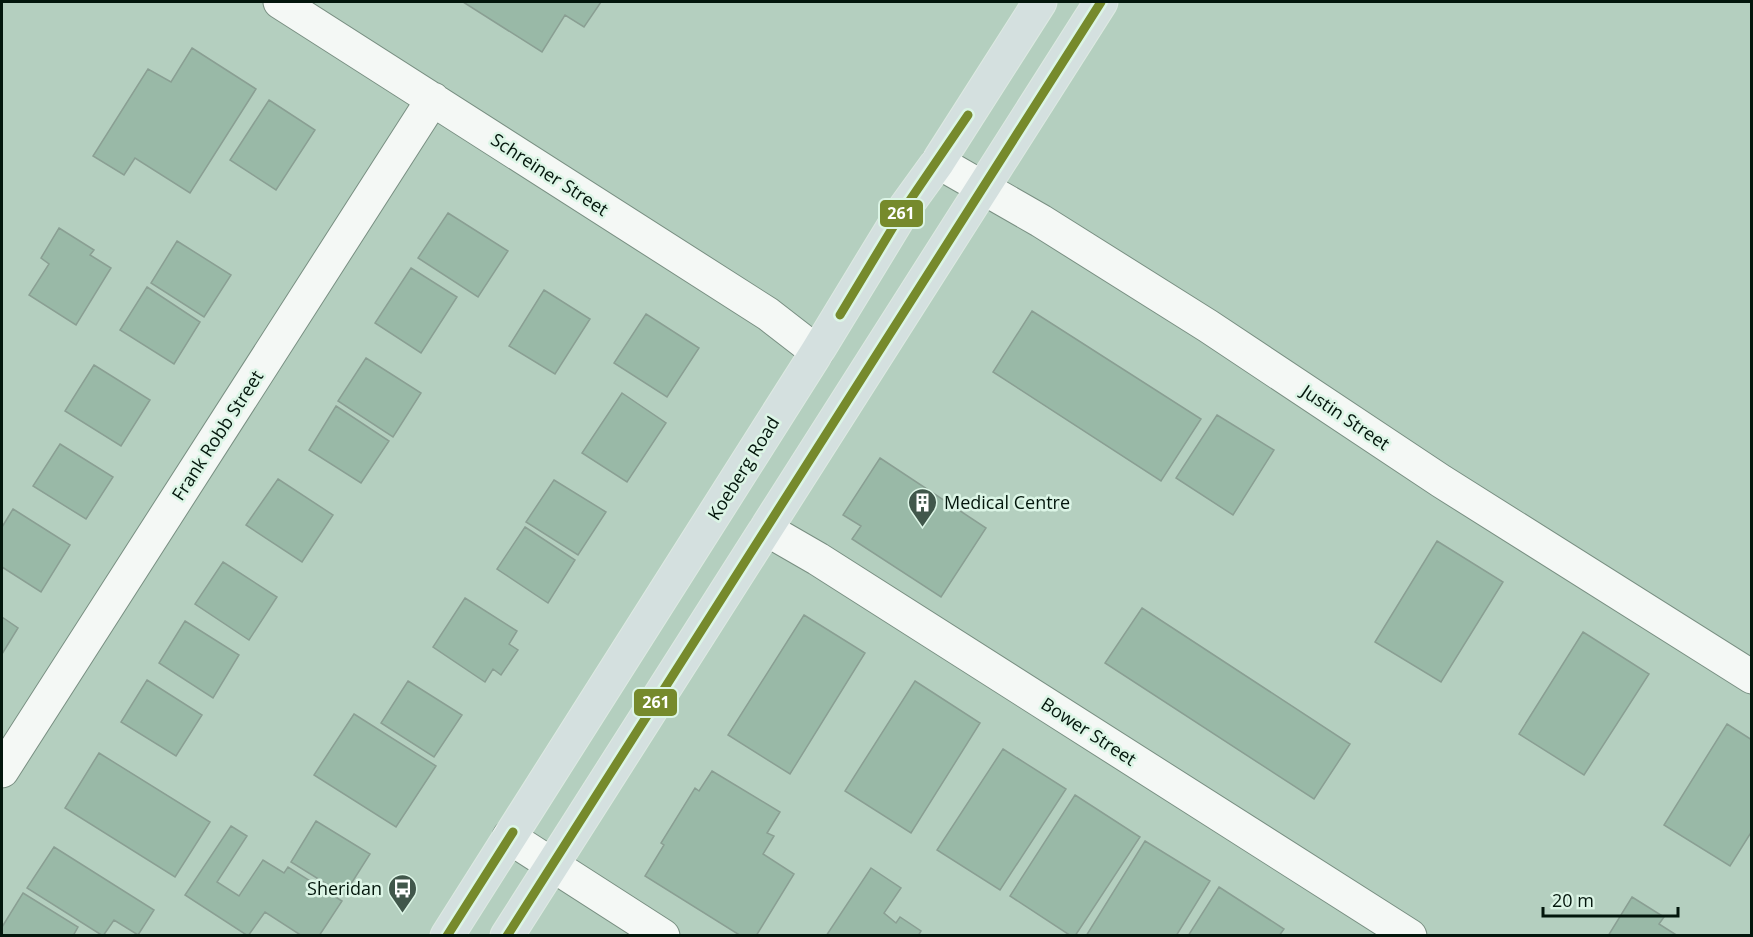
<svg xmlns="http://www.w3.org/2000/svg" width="1753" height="937" viewBox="0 0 1753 937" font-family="'Open Sans',sans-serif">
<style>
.building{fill:#99b9a7;stroke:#8a9f93;stroke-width:1.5}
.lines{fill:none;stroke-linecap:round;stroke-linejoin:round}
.street-casing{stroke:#798f82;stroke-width:35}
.primary-casing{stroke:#dde9e2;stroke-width:35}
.street{stroke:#f4f8f5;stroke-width:33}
.primary{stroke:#d4e0df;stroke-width:33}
.bus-1-casing{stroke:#dcf5e6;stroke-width:14}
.bus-1{stroke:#768a2c;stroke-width:9}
.labels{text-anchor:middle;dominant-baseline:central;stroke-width:5;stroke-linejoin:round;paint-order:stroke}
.street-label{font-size:18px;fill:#03160c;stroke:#dcf5e6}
.poi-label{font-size:18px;fill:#03160c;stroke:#dcf5e6;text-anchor:start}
.line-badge{stroke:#dcf5e6;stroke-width:2}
.badge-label{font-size:16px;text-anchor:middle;font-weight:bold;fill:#fff}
</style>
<rect width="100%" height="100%" fill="#b4cfbf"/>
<path class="building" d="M463 2H601L584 27 565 15 542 52Z
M192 48 256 89 190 193 135 158 124 175 93 156 148 69 171 82Z
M269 100 315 130 276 190 230 160Z
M448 213 508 251 478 297 418 258Z
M59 228 94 250 90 255 111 268 76 325 29 295 49 264 41 258Z
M177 241 231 275 204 317 151 283Z
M411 268 457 297 421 353 375 323Z
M147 287 200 322 174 364 120 330Z
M544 290 590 319 555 374 509 346Z
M1032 311 1201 419 1161 481 993 372Z
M646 314 699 348 667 397 614 363Z
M366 358 421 393 393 437 338 401Z
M94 365 150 400 121 446 65 411Z
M622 393 666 423 627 482 582 453Z
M336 406 389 441 361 483 309 450Z
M1217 415 1274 450 1233 515 1176 478Z
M60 444 113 477 86 519 33 486Z
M880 458 986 528 941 597 852 539 861 526 843 515Z
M278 479 333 515 302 562 246 525Z
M554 480 606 512 578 555 526 522Z
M13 509 70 545 41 592 2 567V527Z
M525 527 575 560 548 603 497 569Z
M1437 541 1503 582 1441 682 1375 642Z
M223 562 277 597 249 640 195 604Z
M465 598 517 631 509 644 518 650 501 675 493 669 485 682 433 647Z
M1142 608 1350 744 1314 799 1105 663Z
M804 615 865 653 790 774 728 735Z
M2 617 18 628 2 654Z
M185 621 239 655 213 698 159 663Z
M1583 632 1649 674 1584 775 1519 734Z
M147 680 202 715 176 756 121 722Z
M408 681 462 715 434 757 381 723Z
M915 681 980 723 911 833 845 791Z
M354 714 436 766 396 827 314 775Z
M1727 724 1752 740V831L1730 866 1664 825Z
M1003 749 1066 789 1000 890 937 850Z
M99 753 210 822 175 877 65 808Z
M712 771 780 812 767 833 774 836 763 854 794 874 756 936H741L645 876 664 845 661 843 695 788 699 791Z
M1075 795 1140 837 1075 936H1071L1010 896Z
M316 821 370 854 344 895 291 862Z
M231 826 247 836 217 882 239 896 263 860 284 873 288 867 342 901 319 936H302L265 912 248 936 185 895Z
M1145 841 1210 881 1176 936H1086Z
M54 847 154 910 138 935 114 920 103 936 27 888Z
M871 868 901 888 884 913 896 923 900 917 921 931 918 936H826Z
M1219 887 1284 929 1279 936H1188Z
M23 893 78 927 73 936H2V927Z
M1632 897 1664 917 1659 924 1678 936H1608Z"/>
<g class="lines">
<defs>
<path id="street" d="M280 2 768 314 817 352
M938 162 1041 221 1208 326 1441 481 1752 677
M766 529 818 559 1410 936
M2 771 433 99
M509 837 663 936"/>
<path id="primary" d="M447 936 817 352 904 209 938 162 1040 2
M507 936 1101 2"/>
</defs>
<use href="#street" class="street-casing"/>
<use href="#primary" class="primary-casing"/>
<use href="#street" class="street"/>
<use href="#primary" class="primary"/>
<defs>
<path id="bus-1" d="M840 315 904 209 968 115
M447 936 513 832
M507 936 1101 2"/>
</defs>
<use href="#bus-1" class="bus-1-casing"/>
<use href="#bus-1" class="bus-1"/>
</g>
<defs>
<symbol id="building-pin" viewBox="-11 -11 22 30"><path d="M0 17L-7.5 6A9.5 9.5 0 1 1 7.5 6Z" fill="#41574b" stroke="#dcf5e6"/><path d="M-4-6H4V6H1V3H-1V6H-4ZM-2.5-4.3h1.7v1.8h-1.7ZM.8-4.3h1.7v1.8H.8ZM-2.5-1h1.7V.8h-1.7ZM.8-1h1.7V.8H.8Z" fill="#fff"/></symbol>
<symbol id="bus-pin" viewBox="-11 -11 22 30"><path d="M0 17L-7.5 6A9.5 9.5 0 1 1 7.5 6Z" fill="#41574b" stroke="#dcf5e6"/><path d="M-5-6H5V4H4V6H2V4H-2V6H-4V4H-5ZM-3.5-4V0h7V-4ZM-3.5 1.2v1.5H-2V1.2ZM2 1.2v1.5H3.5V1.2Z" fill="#fff"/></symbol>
</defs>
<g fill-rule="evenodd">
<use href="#building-pin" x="906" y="486" width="33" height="45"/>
<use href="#bus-pin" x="386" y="872" width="33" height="45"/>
</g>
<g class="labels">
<g class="street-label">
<text transform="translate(550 174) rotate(33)">Schreiner Street</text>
<text transform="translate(1346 417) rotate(34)">Justin Street</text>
<text transform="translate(217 435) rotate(-57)">Frank Robb Street</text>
<text transform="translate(743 468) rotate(-58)">Koeberg Road</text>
<text transform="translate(1089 731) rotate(33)">Bower Street</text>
</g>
<g class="poi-label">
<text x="944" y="502">Medical Centre</text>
<text x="382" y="888" text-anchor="end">Sheridan</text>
</g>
</g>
<g class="line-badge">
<rect x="879" y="199" width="45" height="29" rx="6" fill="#768a2c"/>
<rect x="633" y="688" width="45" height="29" rx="6" fill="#768a2c"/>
</g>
<g class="badge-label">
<text x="901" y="219">261</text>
<text x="656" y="708">261</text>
</g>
<rect width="1753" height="937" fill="none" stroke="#03160c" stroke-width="6"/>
<path d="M1543 907v9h135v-9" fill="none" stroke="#03160c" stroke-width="3"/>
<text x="1552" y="907" font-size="18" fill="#03160c" stroke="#dcf5e6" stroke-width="4.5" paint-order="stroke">20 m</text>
</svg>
